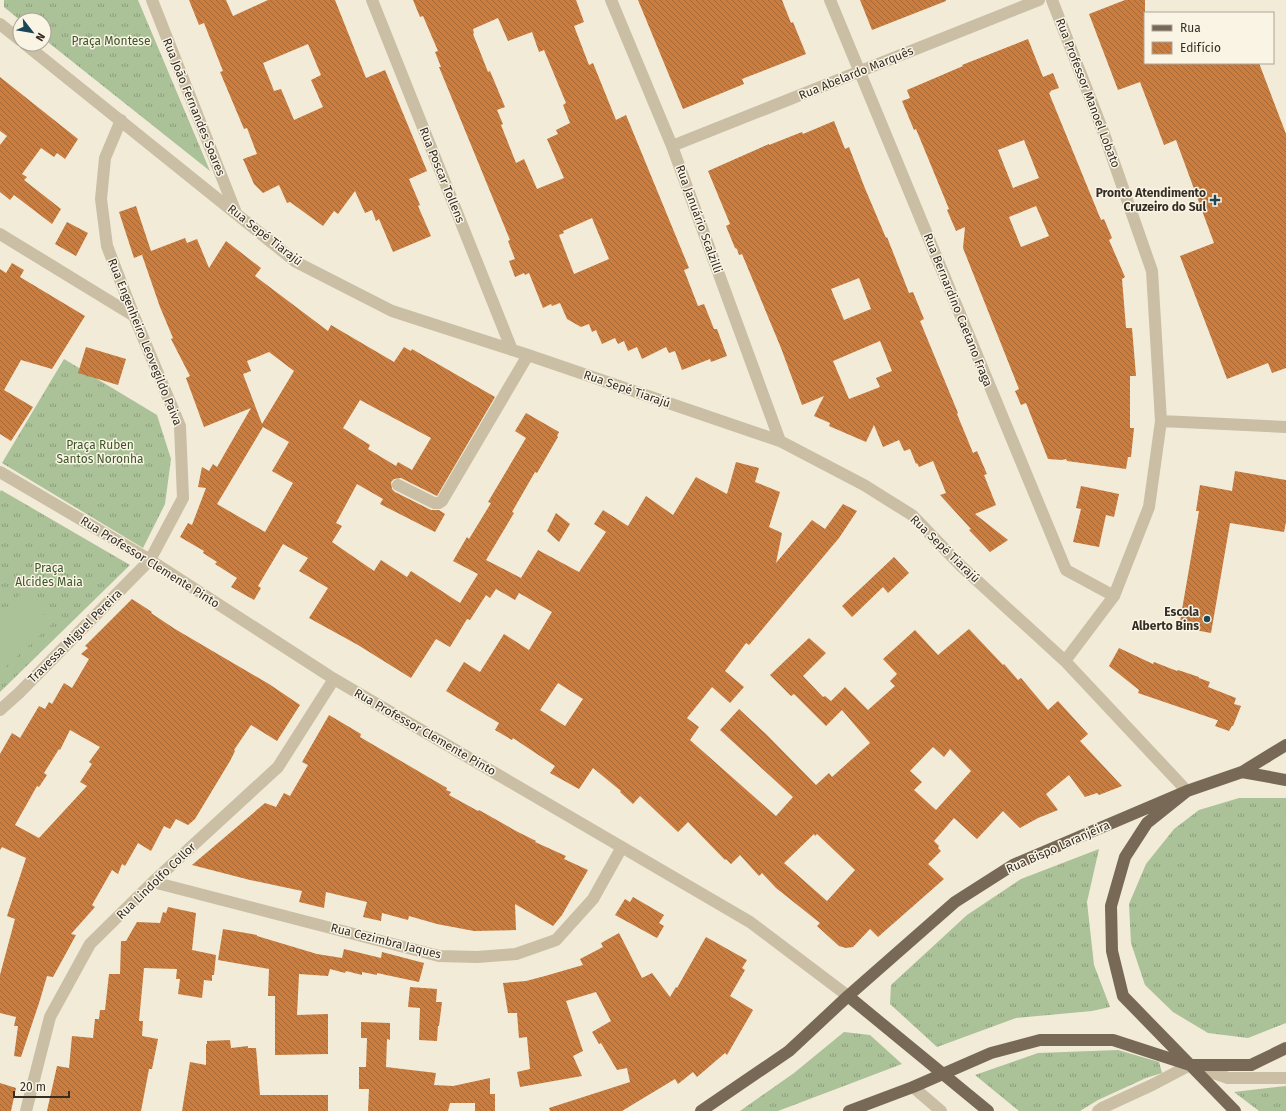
<svg xmlns="http://www.w3.org/2000/svg" width="1286" height="1111" viewBox="0 0 1286 1111" font-family="'Fira Sans',sans-serif">
<style>
.grass{fill:url(#grass-tufts)}
.pitch{fill:#abc198}
.building{fill:url(#building-back-hatch);fill-rule:evenodd}
.lines{fill:none;stroke-linecap:round;stroke-linejoin:round}
.minor{stroke:#cabea4;stroke-width:12}
.major{stroke:#786956;stroke-width:12}
.poi-dot{fill:#1a4758;stroke:#faf4e5;stroke-width:1.5}
.labels{text-anchor:middle;dominant-baseline:central;stroke-width:3;stroke-linejoin:round;paint-order:stroke}
.park-label{font-size:12px;fill:#3c5529;stroke:#faf4e5}
.street-label{font-size:12px;fill:#352e26;stroke:#faf4e5}
.poi-label{font-size:12px;font-weight:bold;fill:#352e26;stroke:#faf4e5;text-anchor:end}
</style>
<defs>
<pattern id="grass-tufts" width="24" height="20" patternUnits="userSpaceOnUse"><rect width="24" height="20" fill="#abc198"/><path d="M3 7l-1-3M5 7V3M7 7l1-3M15 17l-1-3M17 17v-4M19 17l1-3" fill="none" stroke="#8c9d7c"/></pattern>
<pattern id="building-back-hatch" width="6" height="6" patternUnits="userSpaceOnUse"><rect width="6" height="6" fill="#ca7d3e"/><path d="M-1 5l2 2M0 0l6 6M5-1l2 2" fill="none" stroke="#a56734"/></pattern>
</defs>
<rect width="100%" height="100%" fill="#f2ebd8"/>
<path class="grass" d="M4 0H138L210 171 44 39V20H20L4 7Z
M64 359 157 415 171 459 165 504 143 548 2 463Z
M1 490 130 565 0 692V492Z
M1239 798H1286V1023L1248 1038 1208 1033 1173 1012 1145 985 1131 943 1129 904 1146 864 1174 829 1199 810Z
M1099 849 1087 902 1094 965 1110 1007 1092 1011 1016 1018 937 1047 890 1004 891 985 967 915 1021 879Z
M844 1032 870 1035 902 1064 778 1111H740L794 1073Z
M1118 1050 1159 1062 1162 1073 1146 1078 1098 1100 1080 1111H1019L975 1075 1038 1053Z
M1286 1086V1111H1259L1234 1092Z"/>
<path class="pitch" d="M23 592 52 624 0 672V614Z"/>
<path class="building" d="M189 0H226L233 16 268 0H335L366 78 385 70 427 171 409 179 420 205 418 206 431 236 393 252 379 219 376 221 372 210 365 213 355 191 338 214 334 211 323 226 290 202 287 203 279 185 263 193 254 184 243 159 257 154 247 128 244 129 220 72 223 71 204 23 199 25ZM308 44 321 75 311 80 323 107 294 120 281 89 274 91 263 63Z
M413 0H576L584 22 574 26 589 65 593 63 616 120 626 115 689 268 684 270 698 306 704 304 714 329H717L727 356 711 362 710 359 682 370 675 351 669 353 666 347 642 359 637 347 628 351 624 341 618 344 615 338 602 344 596 330 592 332 589 324 581 327 567 319 560 303 552 306 551 304 543 308 529 273 525 275 524 273 515 277 509 261 515 259 508 241 510 240 439 67H441L435 52 438 51 423 16 420 17ZM498 18 508 41 532 32 539 52 544 50 566 103 563 105 570 123 556 130 558 134 547 139 564 178 537 189 524 159 516 163 501 125 503 124 497 110 505 107 490 71 488 72 473 34 474 33 473 29ZM592 218 609 259 574 274 559 235 564 233 563 231Z
M638 0H782L791 23 793 22 806 54 742 79 744 84 683 109Z
M860 0H946V1L872 30Z
M1125 0H1145V63H1259L1286 134V368L1272 373 1268 363 1227 379 1180 256 1214 243 1176 140 1164 145 1140 82 1118 90 1089 14Z
M1028 39 1043 77 1053 73 1059 88 1050 91 1051 92 1049 93 1101 220 1104 219 1112 238 1109 240 1125 277 1122 279 1126 328H1132L1136 376H1130V428H1134L1131 457H1128L1126 469 1067 461 1066 459 1062 460 1048 459 1026 403 1021 405 1015 391 1019 389 963 248 965 227 956 231 947 210 949 209 916 129 914 130 902 101 910 98 907 90 963 66 962 65ZM1024 140 1039 178 1013 188 998 150ZM1036 206 1049 236 1021 247 1009 217Z
M0 77 78 139 65 159 57 153 54 157 41 148 22 174 27 177 24 180 61 209 52 224 14 195 10 200 0 192V145L7 136 0 131Z
M834 121 845 149 849 147 864 186 886 238 887 237 909 293 913 292 924 319 920 321 958 413 957 414 973 453 977 451 987 474 984 475 996 505 975 514 1008 540 990 552 969 530 971 529 940 495 946 493 933 461 919 467 917 463 916 464 910 449 904 451 899 440 883 447 874 425 866 442 829 426 830 423 814 416 824 396 802 405 781 348 742 254 739 255 737 249 735 248 726 226 730 224 708 171 769 144V145L802 132 803 134ZM859 278 871 309 844 320 831 289ZM880 341 892 371 876 378 880 387 849 399 833 361Z
M136 206 151 251 185 238 187 243 197 239 209 268 226 241 261 268 255 276 328 331 331 325 394 362 404 347 411 351 412 349 495 397 437 496 401 478 394 479 391 482 392 489 395 492 431 510H439L445 514 435 532 380 504 383 499 357 484 336 523 342 526 332 542 374 571 381 560 407 577 411 571 460 603 478 574 453 561 467 537 469 539 491 503 488 502 526 438 515 431 526 413 559 432 557 436 558 437 537 473 535 472 512 512 514 513 486 560 521 578 538 550 579 572 606 532 594 524 603 510 628 526 646 496 673 515 696 477 727 494 736 462 759 468 755 482 780 492 769 527 782 533 776 563 812 520 825 529 843 504 857 511 839 538 749 645 746 643 725 671 744 687 730 703 712 687 687 718 699 727 690 740 776 816 793 797 720 730 739 709 766 734 816 785 829 773 832 777 870 743 842 710 826 726 794 694 791 696 770 675 809 638 826 653 803 676 823 697 825 696 831 701 845 687 868 710 895 686 890 681 897 674 883 659 915 630 938 655 969 629 1003 665 1004 664 1018 680 1021 678 1048 710 1058 701 1088 734 1080 741 1122 786 1099 795 1097 793 1085 797 1069 775 1046 794 1058 810 1038 818 1020 828 1003 811 977 839 954 818 934 841 939 846 938 848 941 851 928 864 944 879 878 937 870 929 853 947 846 948 839 946 817 926 820 923 776 888 762 873 759 876 740 855 731 864 726 859 725 860 688 822 678 832 640 796 633 804 620 792 621 791 593 768 579 789 550 773 555 766 513 738 512 740 495 730 499 723 446 691 464 662 480 672 504 634 529 650 552 612 519 593 515 600 496 589 490 598 486 595 470 620 467 619 450 647 436 639 411 678 358 645 309 618 328 588 299 571 308 558 283 544 258 586 261 588 254 600 231 587 237 578 215 564 217 562 203 553 204 551 180 537 188 523 192 525 206 488 198 487 202 467 209 471 213 464 217 467 251 408 204 427 186 378 190 376 171 339 173 338 160 307 142 255 144 254 134 258 119 212ZM269 352 294 371 262 424 243 374 251 371 247 361ZM360 400 431 438 412 470 398 462 396 466 368 449 370 445 343 428ZM263 427 289 442 272 471 293 483 265 532 217 504ZM558 683 583 699 565 726 540 710ZM933 747 944 757 950 749 971 771 936 810 914 790 922 782 910 771ZM814 834 815 836 817 834 855 870 827 901 784 863Z
M67 222 88 233 76 256 55 244Z
M12 263 24 270 20 277 85 316 52 369 21 360 4 390 33 407 11 441 0 434V269L6 273Z
M86 347 126 359 118 385 78 373Z
M1235 471 1286 480V522L1284 532 1230 523 1211 633 1179 627 1199 511H1196L1200 485 1232 491Z
M1081 486 1119 494 1114 517 1106 515 1099 547 1073 542 1081 509 1076 508Z
M556 513 570 524 559 542 547 531Z
M894 557 909 573 888 593 883 587 852 617 842 606Z
M132 599 152 612 151 613 175 629 269 684 300 705 277 741 251 725 234 750 235 751 230 761 195 819 188 825 176 819 170 829 164 826 151 851 138 843 125 866 122 864 118 874 112 870 92 905 95 907 71 934 76 935 53 977 47 976 40 1000 21 1057 14 1056 18 1026H14L16 1017 0 1013V975L15 919 7 916 26 858 2 847 0 850V754L12 733 20 738 39 706 45 709 49 702 52 704 64 683 72 688 89 659 81 654 88 648 85 646ZM70 730 100 747 89 762 92 764 80 782 87 786 39 838 15 825 37 786 39 787 47 775 44 773 59 749 60 750Z
M1119 648 1153 664 1154 662 1177 671 1178 670 1199 677V678L1210 682 1208 687 1236 698 1234 704 1241 706 1233 726H1232L1229 731 1215 726 1218 720H1217L1138 693 1139 690 1109 666Z
M329 715 361 734 360 737 447 788 446 790 451 792 449 795 478 811 479 810 516 831 536 841 535 842 566 856 564 859 588 870 562 915 553 926 515 904 516 930 474 931 437 924 409 916 408 920 382 913 381 921 363 917 367 902 326 892 324 908 299 902 302 891 250 880 192 865 265 803 276 807 284 793 290 796 308 765 302 762Z
M633 897 664 915 659 923 664 926 657 938 615 915 625 899 630 902Z
M168 907 196 913 192 950 216 955 214 975H212V981L204 980 202 998 178 994 180 979H176L177 969 144 968 139 1021H143L142 1036 158 1039 152 1069H149L141 1111H47L57 1066 69 1068 72 1036 93 1038 95 1019H99L100 1010H105L109 974H120L121 941H126L137 922 160 923 163 912 166 913Z
M223 929 257 935V936L317 954 342 958 344 949 381 958 382 952 424 963 419 982 377 973V975L362 972V975L346 971 345 973 330 969 328 976 299 974 297 1015 328 1014V1054L275 1055V996H268L269 969 218 960Z
M619 933 642 978 652 973 670 997 676 987 677 988 706 937 747 960 742 968 745 970 730 996 753 1010 727 1055 725 1053 697 1077 693 1072 678 1084 675 1079 622 1111H550L549 1108 630 1082 627 1068 617 1070 601 1043 599 1044 592 1032 611 1021 596 992 566 1001 583 1051 573 1056 582 1076 520 1087 517 1072 530 1069 527 1037 519 1038 517 1013H508L503 983 526 981 545 976 583 965 580 959 603 947 601 943Z
M410 987 437 989 436 1002H442L439 1026H438L437 1041 419 1040 420 1008 408 1007Z
M361 1022 390 1023V1040L387 1039 386 1067 436 1073 434 1085 453 1086 490 1078V1094H495V1111H475V1103H450L448 1111H368L369 1089H359V1067H366L367 1038H361Z
M230 1040 231 1048 248 1046V1048H256L260 1095H328V1111H182L190 1062 206 1065V1044H207V1041Z
M0 1083 16 1088 11 1111H0Z"/>
<g class="lines">
<path class="minor" d="M152 0 236 213
M372 0 512 350
M611 0 672 146 780 441
M830 0 1066 570 1114 596
M1052 0 1103 131 1152 271 1161 421 1149 507 1114 596 1065 661
M0 24 20 40
M25 44 296 262 392 311 528 355 780 441 864 485 912 515 961 566 1065 661 1187 791
M672 146 1039 0
M0 234 134 316
M1161 421 1286 427
M0 472 150 560 334 679 750 922 848 996
M398 485 434 503H439L442 501 528 355
M0 710 19 693 150 560 183 498 180 426 134 316 107 246 101 199 105 158 121 120
M153 882 439 956 477 957 516 954 556 940 593 899 622 847
M913 1087 941 1111
M26 1111 50 1017 90 944 153 882 278 767 334 679
M1098 1111 1102 1108 1152 1085 1190 1065 1228 1078H1286"/>
<path class="major" d="M1242 772 1286 780
M848 996 988 1111
M701 1111 789 1051 848 996 955 902 1013 865 1187 791
M849 1111 913 1087 991 1053 1040 1040H1113L1190 1065H1251L1286 1048
M1235 1111 1123 996 1112 951 1111 906 1125 857 1147 823 1187 791 1242 772 1286 745"/>
</g>
<g class="poi-dot">
<path d="M1213 194h4v4h4v4h-4v4h-4v-4h-4v-4h4z"/>
<circle cx="1207" cy="619" r="4"/>
</g>
<g class="labels">
<g class="park-label">
<text x="111" y="41">Praça Montese</text>
<text x="100" y="445">Praça Ruben<tspan x="100" dy="14">Santos Noronha</tspan></text>
<text x="49" y="568">Praça<tspan x="49" dy="14">Alcides Maia</tspan></text>
</g>
<g class="street-label">
<text transform="translate(856 73) rotate(-22)">Rua Abelardo Marquês</text>
<text transform="translate(1088 93) rotate(69)">Rua Professor Manoel Lobato</text>
<text transform="translate(194 107) rotate(68)">Rua João Fernandes Soares</text>
<text transform="translate(442 175) rotate(68)">Rua Poscar Tollens</text>
<text transform="translate(699 219) rotate(70)">Rua Januário Scalzilli</text>
<text transform="translate(265 235) rotate(38)">Rua Sepé Tiarajú</text>
<text transform="translate(958 310) rotate(68)">Rua Bernardino Caetano Fraga</text>
<text transform="translate(145 342) rotate(68)">Rua Engenheiro Leovegildo Paiva</text>
<text transform="translate(627 389) rotate(19)">Rua Sepé Tiarajú</text>
<text transform="translate(945 549) rotate(44)">Rua Sepé Tiarajú</text>
<text transform="translate(150 562) rotate(32)">Rua Professor Clemente Pinto</text>
<text transform="translate(75 636) rotate(-45)">Travessa Miguel Pereira</text>
<text transform="translate(425 732) rotate(30)">Rua Professor Clemente Pinto</text>
<text transform="translate(1058 847) rotate(-24)">Rua Bispo Laranjeira</text>
<text transform="translate(156 881) rotate(-44)">Rua Lindolfo Collor</text>
<text transform="translate(386 941) rotate(14)">Rua Cezimbra Jaques</text>
</g>
<g class="poi-label">
<text x="1206" y="193">Pronto Atendimento<tspan x="1206" dy="14">Cruzeiro do Sul</tspan></text>
<text x="1199" y="612">Escola<tspan x="1199" dy="14">Alberto Bins</tspan></text>
</g>
</g>
<rect x="1144" y="12" width="130" height="52" fill="#faf4e5" stroke="#aba599"/>
<rect x="1152" y="25" width="20" height="6" fill="#786956" stroke="#aba599"/>
<text x="1180" y="32" font-size="12" fill="#352e26">Rua</text>
<rect x="1152" y="42" width="20" height="12" fill="url(#building-back-hatch)" stroke="#aba599"/>
<text x="1180" y="52" font-size="12" fill="#352e26">Edifício</text>
<g transform="translate(32 32) rotate(121)"><circle r="19" fill="#faf4e5" stroke="#aba599"/>
<path d="M0-3L7 15L0 10L-7 15Z" fill="#1a4758"/>
<text y="-6" font-size="11" font-weight="bold" text-anchor="middle" fill="#352e26">N</text>
</g>
<path d="M14 1091v6h55v-6" fill="none" stroke="#352e26" stroke-width="2"/>
<text x="20" y="1091" font-size="12" fill="#352e26" stroke="#faf4e5" stroke-width="3" paint-order="stroke">20 m</text>
</svg>
